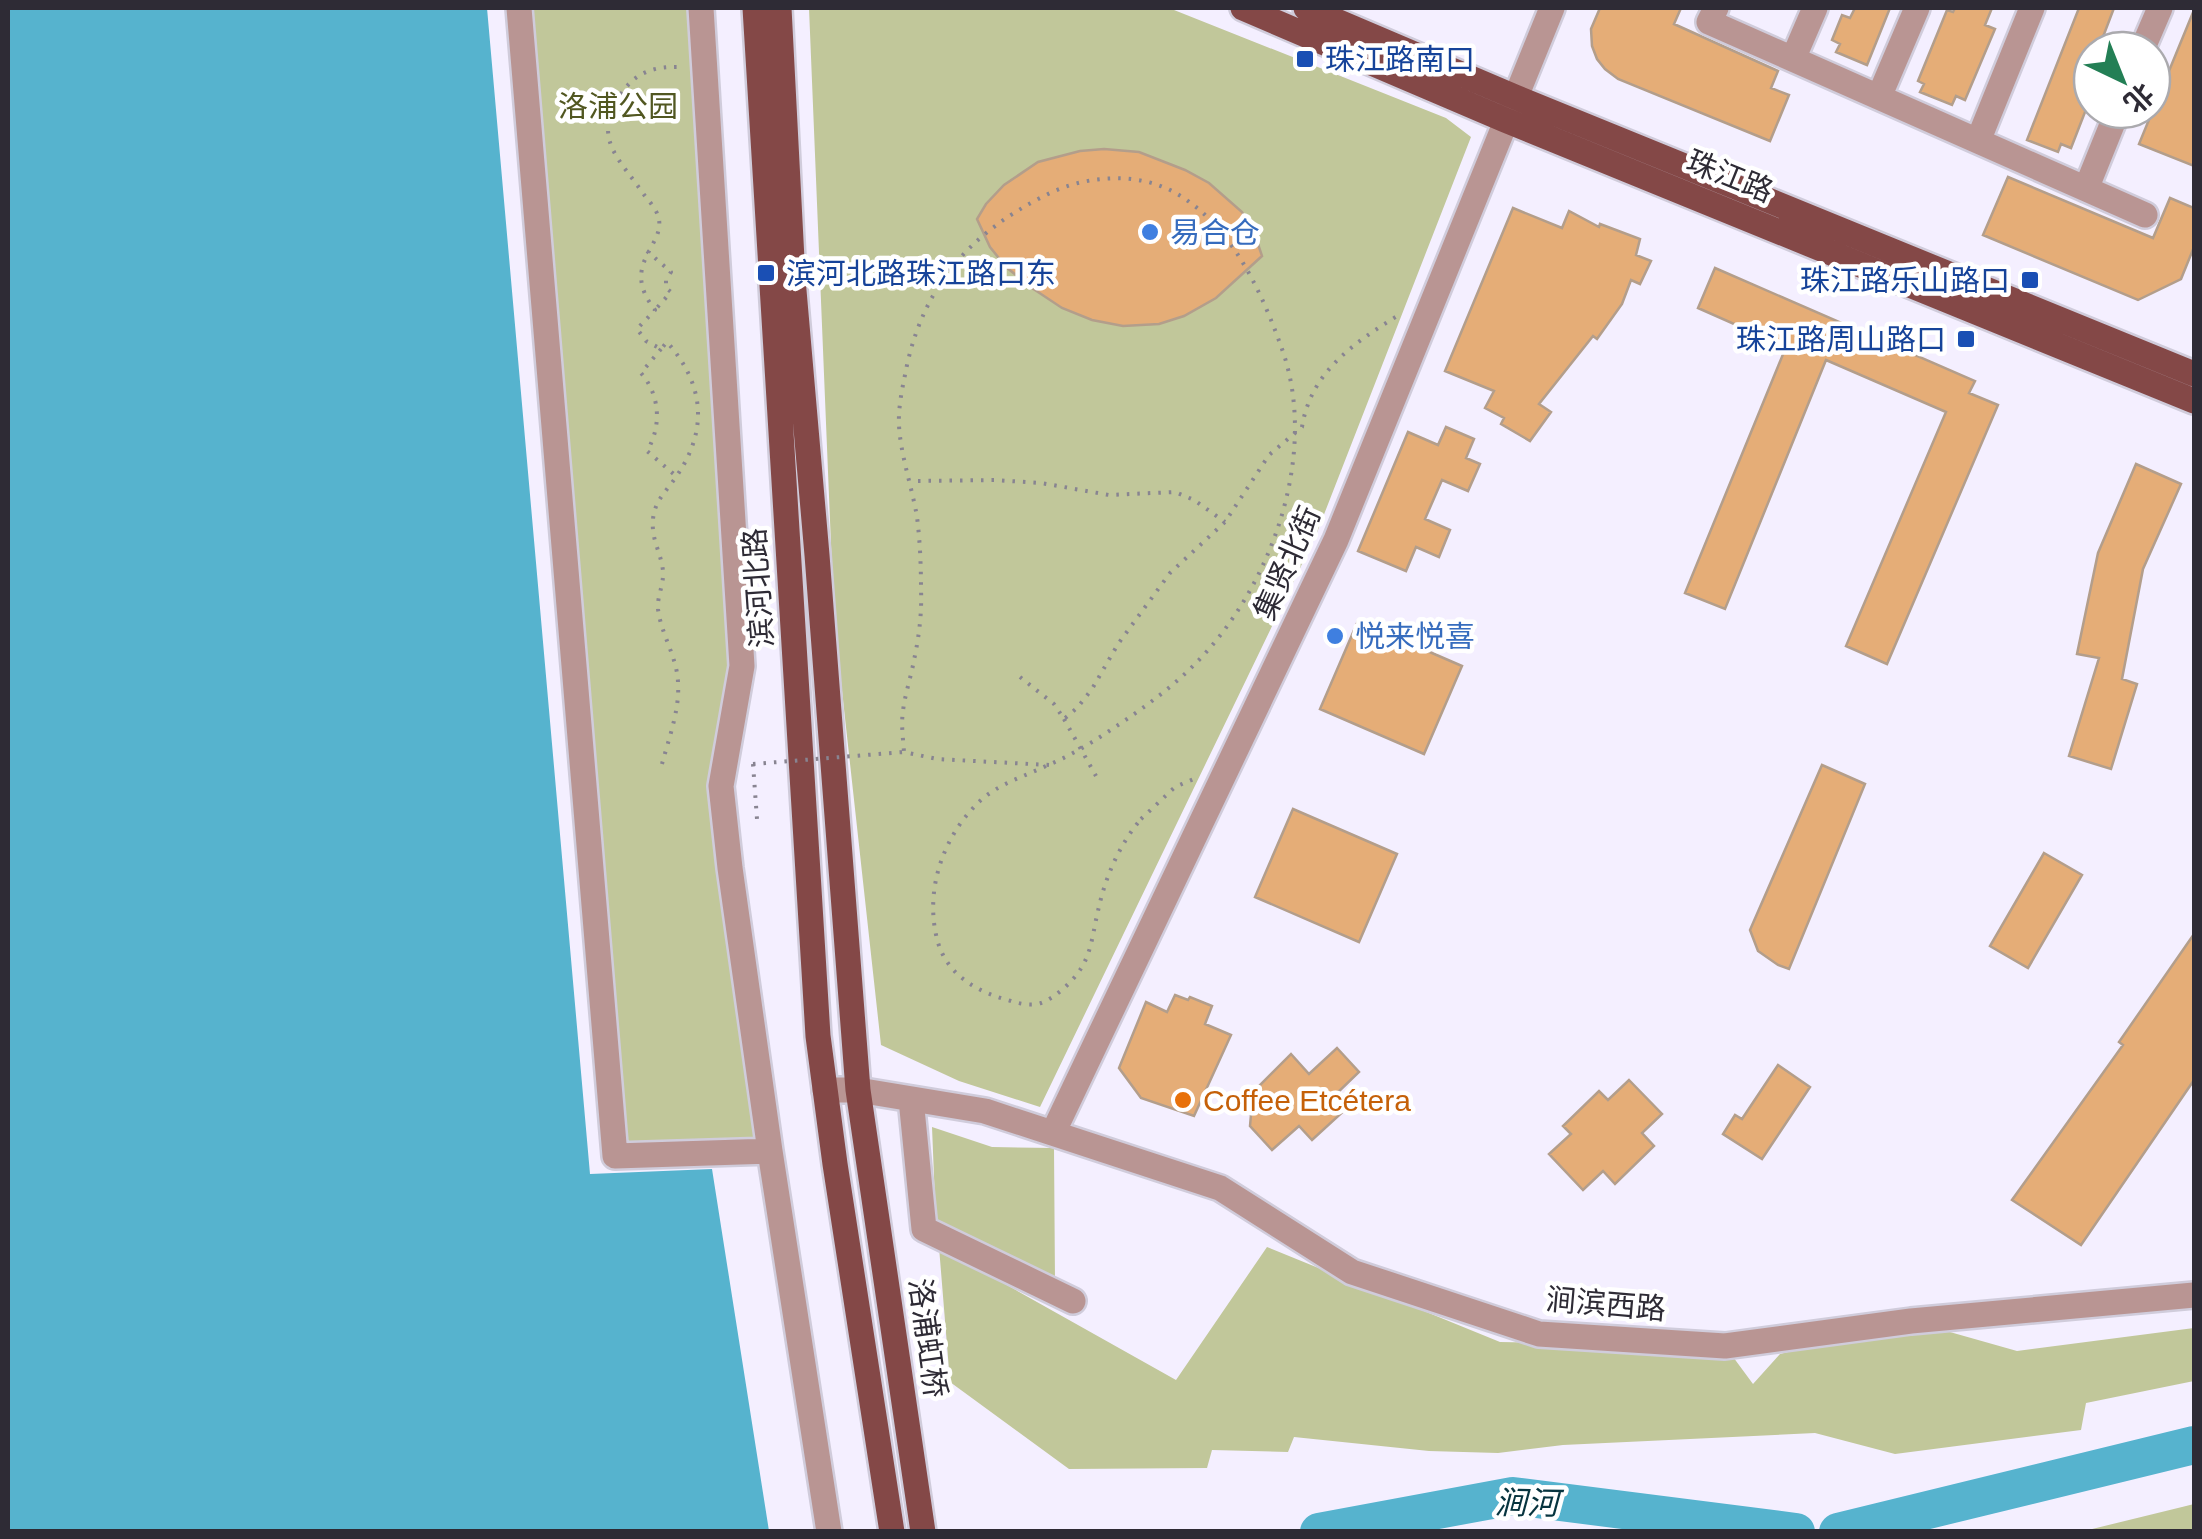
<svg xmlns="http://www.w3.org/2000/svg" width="2202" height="1539" viewBox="0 0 2202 1539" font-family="Arial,'Noto Sans SC',sans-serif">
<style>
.green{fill:#c1c79a}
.water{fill:#56b3ce}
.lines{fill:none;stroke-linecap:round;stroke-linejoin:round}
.river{stroke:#56b3ce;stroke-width:38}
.building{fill:#e5ad77;stroke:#b39e8b;stroke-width:2.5}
.minor-casing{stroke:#d0ccdb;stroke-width:30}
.major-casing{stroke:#d0ccdb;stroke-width:30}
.path{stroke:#888491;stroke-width:4;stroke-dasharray:2.5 8;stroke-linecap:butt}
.minor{stroke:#b99593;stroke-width:25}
.major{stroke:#844847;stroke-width:25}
.path-bridge{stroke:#888491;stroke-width:4;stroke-dasharray:2.5 8;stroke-linecap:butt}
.transit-dot{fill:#1a4fb4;stroke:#fff;stroke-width:4}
.shop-dot{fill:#3f7fe0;stroke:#fff;stroke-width:4}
.food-dot{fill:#e8710a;stroke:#fff;stroke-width:4}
.labels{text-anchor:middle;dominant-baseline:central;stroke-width:9;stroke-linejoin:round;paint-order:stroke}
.transit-label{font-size:30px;fill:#164399;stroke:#fff;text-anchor:start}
.park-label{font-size:30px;fill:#515721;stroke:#fff}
.street-label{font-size:30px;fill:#2e2b35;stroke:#fff}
.shop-label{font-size:30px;fill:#366cbe;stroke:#fff;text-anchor:start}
.food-label{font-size:30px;fill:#c56008;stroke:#fff;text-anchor:start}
.water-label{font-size:32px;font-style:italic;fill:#07343f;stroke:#fff}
</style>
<rect width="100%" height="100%" fill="#f4efff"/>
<path class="green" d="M519 8H701L742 666 721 786 770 1151 615 1156Z
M809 8H1169L1446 118 1471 137 1316 535 1040 1107 959 1081 881 1045 834 618Z
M932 1127 992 1147 1054 1148 1055 1281 936 1226Z
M939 1247 1176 1380 1267 1247 1500 1342 1725 1346 1753 1384 1780 1354 1911 1321 2017 1351 2194 1328V1381L2086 1403 2081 1430 1895 1454 1815 1433 1563 1445 1498 1453 1429 1451 1294 1437 1288 1452 1212 1450 1207 1468 1069 1469 950 1382Z
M2194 1504V1531H2084L2182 1507Z"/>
<path class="water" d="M8 8H487L590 1174 712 1169 769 1531H8Z"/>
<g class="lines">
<path class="river" d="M1319 1532 1513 1496 1796 1532
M1838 1532 2194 1445"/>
</g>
<path class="building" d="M1600 8H1681L1674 24 1778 71 1771 88 1789 95 1770 141 1618 79 1605 69 1597 59 1592 46 1591 29Z
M1855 8H1890L1867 65 1836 52 1840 44 1832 40 1842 15 1850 18Z
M1955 8H1992L1985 25 1995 29 1965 100 1956 96 1952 105 1920 92 1924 84 1918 81 1947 10 1953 12Z
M2079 8H2114L2098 50H2092V94L2071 148 2061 144 2058 152 2027 140Z
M2194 10V166L2139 144Z
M1104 149 1139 152 1185 170 1209 183 1242 212 1255 235 1262 256 1216 298 1184 316 1159 324 1123 326 1092 320 1062 308 1032 288 1006 267 990 247 977 219 986 204 1004 185 1038 162 1080 151Z
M2008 177 2153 238 2170 198 2194 208V247L2181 279 2138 300 1983 235Z
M1513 208 1562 228 1569 211 1599 227 1600 224 1640 239 1636 255 1651 261 1640 284 1631 280 1622 304 1597 339 1593 336 1539 404 1551 412 1530 441 1501 424 1504 418 1485 408 1494 391 1445 371Z
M1715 268 1975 381 1969 393 1998 405 1887 664 1846 646 1946 412 1826 360 1725 609 1685 593 1786 347 1698 308Z
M1446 427 1474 439 1466 458 1480 464 1468 491 1442 480 1425 519 1450 530 1439 557 1416 547 1406 571 1358 551 1408 432 1438 445Z
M2136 464 2181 484 2143 569 2122 679 2137 684 2111 769 2069 756 2099 658 2077 654 2098 553Z
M1358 621 1462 666 1424 754 1320 709Z
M1822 765 1865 784 1789 969 1778 965 1758 951 1750 930Z
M1293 809 1397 854 1359 942 1255 897Z
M2044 853 2082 875 2028 968 1990 946Z
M2194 934V1080L2081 1245 2012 1200 2123 1045 2119 1042Z
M1175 995 1188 1000 1190 997 1212 1006 1205 1024 1231 1035 1194 1116 1141 1098 1119 1068 1146 1002 1167 1012Z
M1337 1048 1359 1072 1335 1095 1347 1108 1312 1140 1299 1126 1272 1150 1250 1126 1253 1092 1291 1054 1309 1074Z
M1778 1065 1810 1087 1762 1159 1723 1134 1735 1115 1742 1119Z
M1629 1080 1662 1114 1642 1133 1654 1146 1615 1184 1603 1171 1583 1190 1549 1154 1571 1134 1563 1126 1599 1091 1608 1100Z"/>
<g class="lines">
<defs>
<path id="minor" d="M519 8 615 1156 770 1151 730 868 721 786 742 666 701 8
M1716 8 1709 22 2145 215
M2142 50 2160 8
M1793 59 1815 8
M1879 97 1917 8
M1978 141 2032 8
M2086 189 2118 110
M825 1090H858L985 1111 1220 1188 1352 1272 1539 1334 1725 1346 1911 1321 2194 1295
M911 1099 924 1229 1073 1301
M1053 1133 1336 540 1552 8
M770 1151 829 1532"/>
<path id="major" d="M755 8 818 1036 835 1164 892 1532
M779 8 793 279 817 555 858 1090 923 1532
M1243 8 1505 120 2194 401
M1306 8 1515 97 2194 374"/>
</defs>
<use href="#minor" class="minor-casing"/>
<use href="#major" class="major-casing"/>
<path class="path" d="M647 251 671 272 666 280V288L671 292 655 310
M661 349 641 373C660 395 662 426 647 451L676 476
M918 481 994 480 1041 483 1109 495 1175 492 1194 500 1225 522
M1020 677 1054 704 1064 719 1077 708 1092 689 1118 644 1170 573 1225 522 1269 455 1302 427C1311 370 1357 341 1402 313
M1064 719 1096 776
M662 764C669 738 680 709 678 682 677 657 661 634 658 609 657 596 664 585 663 571 661 552 651 540 653 519 655 499 668 490 678 474 709 427 703 383 667 342L661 349 646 341 637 329 655 310C618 263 668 245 658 216 656 209 649 201 645 196 619 158 591 139 621 94 636 71 656 66 682 67
M753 764 757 819
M1141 819 1175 787 1196 778"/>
<use href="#minor" class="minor"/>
<use href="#major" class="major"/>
<path class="path-bridge" d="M753 764 904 752
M1049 765 937 759 904 752C903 738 901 724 903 711 905 694 911 677 914 660 919 637 922 613 921 589 921 565 920 541 917 517 912 487 901 457 899 426 898 406 903 385 907 365 925 284 971 233 1044 196 1082 176 1133 171 1172 191 1230 222 1261 290 1282 349 1320 456 1270 592 1190 669 1163 695 1132 716 1100 737 1083 748 1065 758 1046 766 1021 778 994 785 975 806 942 840 925 891 937 939 946 975 977 992 1011 1001 1020 1004 1032 1006 1041 1003 1055 998 1072 982 1080 970 1092 952 1093 931 1098 911 1105 878 1119 845 1141 819"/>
</g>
<g class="transit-dot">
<rect x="1295" y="49" width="20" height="20" rx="5"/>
<rect x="756" y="263" width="20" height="20" rx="5"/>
<rect x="2020" y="270" width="20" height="20" rx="5"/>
<rect x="1956" y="329" width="20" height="20" rx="5"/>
</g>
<g class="shop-dot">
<circle cx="1150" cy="232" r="10"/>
<circle cx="1335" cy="636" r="10"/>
</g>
<circle class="food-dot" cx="1183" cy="1100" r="10"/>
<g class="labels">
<g class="transit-label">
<text x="1325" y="59">珠江路南口</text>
<text x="786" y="273">滨河北路珠江路口东</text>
<text x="2010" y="280" text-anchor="end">珠江路乐山路口</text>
<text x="1946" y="339" text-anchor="end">珠江路周山路口</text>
</g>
<g class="park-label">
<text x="618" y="106">洛浦公园</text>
</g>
<g class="street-label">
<text transform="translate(1730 176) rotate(22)">珠江路</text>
<text transform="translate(1287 563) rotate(-66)">集贤北街</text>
<text transform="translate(758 588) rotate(-94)">滨河北路</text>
<text transform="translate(1606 1304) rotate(5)">涧滨西路</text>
<text transform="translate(928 1338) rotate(82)">洛浦虹桥</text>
</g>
<g class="shop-label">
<text x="1170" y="232">易合仓</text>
<text x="1355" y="636">悦来悦喜</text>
</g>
<g class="food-label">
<text x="1203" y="1100">Coffee Etcétera</text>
</g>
<g class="water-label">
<text transform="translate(1527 1503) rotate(1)">涧河</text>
</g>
</g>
<rect width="2202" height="1539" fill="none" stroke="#2e2b35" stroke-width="20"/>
<g transform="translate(2122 80) rotate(137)"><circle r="48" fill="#ffffff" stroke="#abaaae" stroke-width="2.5"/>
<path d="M0-8L18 38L0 25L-18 38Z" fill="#237f55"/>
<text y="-15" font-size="28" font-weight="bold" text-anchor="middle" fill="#2e2b35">北</text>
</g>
</svg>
